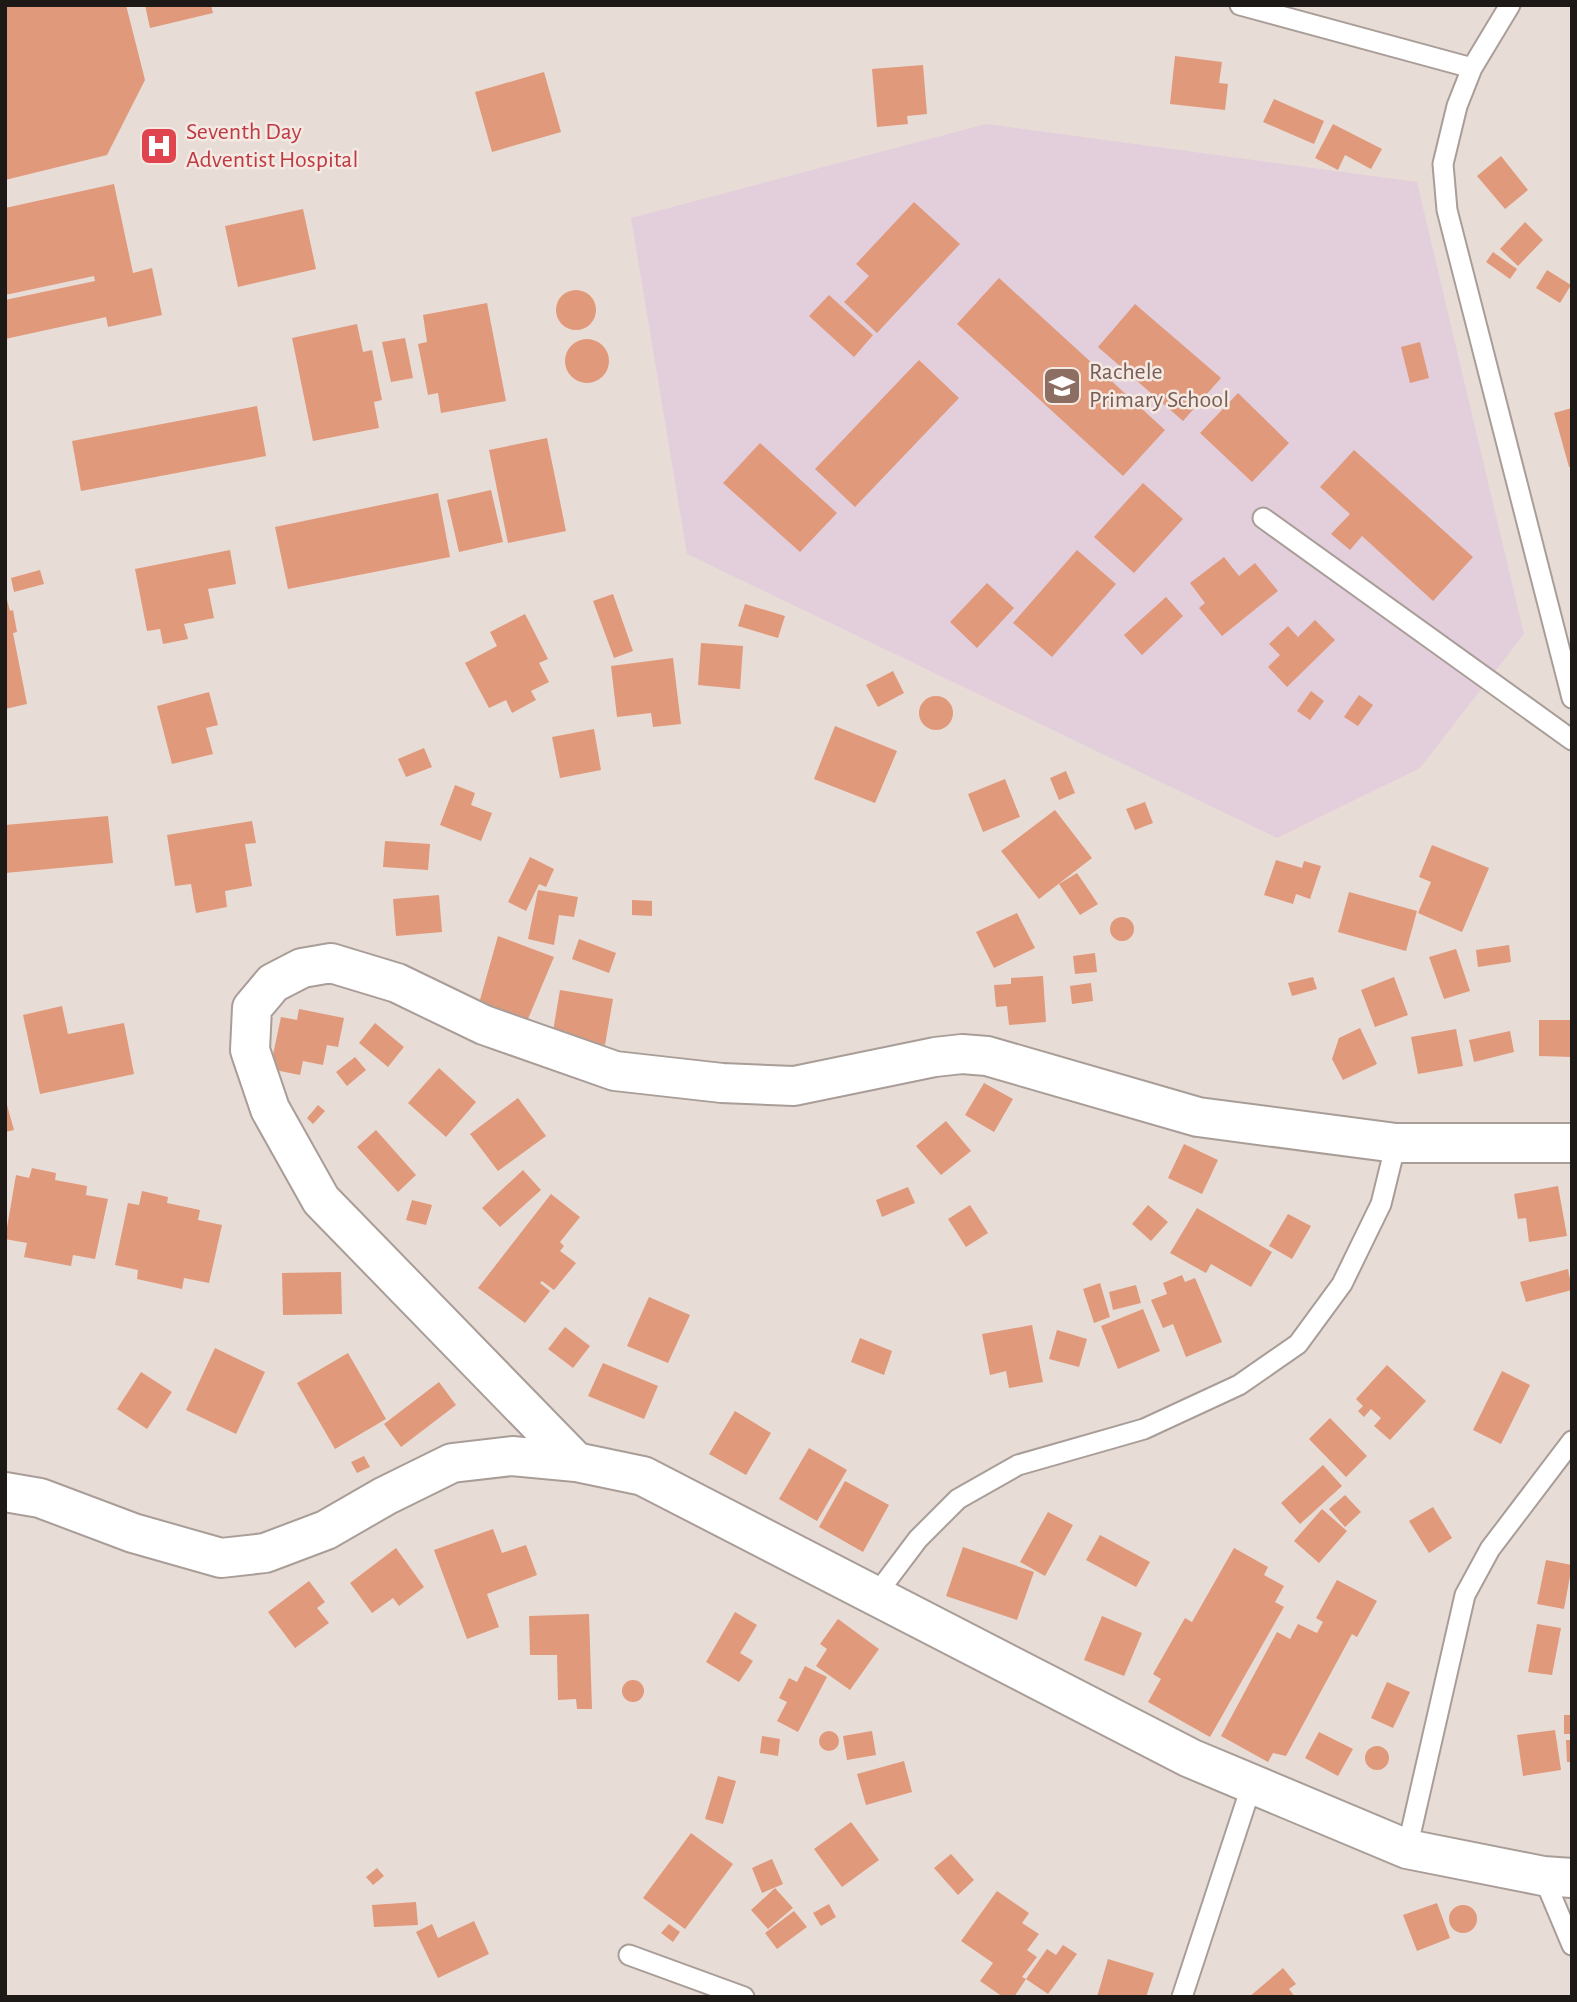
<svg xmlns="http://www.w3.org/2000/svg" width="1577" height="2002" viewBox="0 0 1577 2002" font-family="'Alegreya Sans',sans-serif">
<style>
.education{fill:#e3cedc}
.building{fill:#e0997a}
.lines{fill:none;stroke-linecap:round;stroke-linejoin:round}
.service-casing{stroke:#a99d98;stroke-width:23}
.minor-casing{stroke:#a99d98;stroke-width:42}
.service{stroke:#fff;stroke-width:19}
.minor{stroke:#fff;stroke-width:38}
.labels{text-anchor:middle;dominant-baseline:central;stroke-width:5;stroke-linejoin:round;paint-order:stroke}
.health-label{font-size:24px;fill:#be3a42;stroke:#f5e9e4;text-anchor:start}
.education-label{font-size:24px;fill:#785e54;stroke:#f5e9e4;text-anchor:start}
</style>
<rect width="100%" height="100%" fill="#e8dcd7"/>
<path class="education" d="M986 124 1417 182 1524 634 1420 768 1277 838 687 554 631 218Z"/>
<path class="building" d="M5 5H126L145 80 107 155 5 180Z
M145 5H211L213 13 150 28Z
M1175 56 1222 62 1219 83 1228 84 1225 110 1170 104Z
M923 65 927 114 907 116 908 124 877 127 872 69Z
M544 72 561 132 492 152 475 92Z
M1274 99 1324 121 1314 144 1263 122Z
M1333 124 1382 149 1371 169 1345 155 1338 170 1315 158Z
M1501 156 1528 190 1505 209 1477 176Z
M114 184 133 273 152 268 162 315 108 327 106 317 5 339V300L95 281 94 276 5 295V208Z
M914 202 960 244 877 333 844 302 869 276 856 264Z
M303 209 316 269 238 287 225 226Z
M1525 222 1543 240 1518 266 1500 249Z
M1493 252 1517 269 1510 279 1486 262Z
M1547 270 1571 285 1560 303 1536 288Z
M999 278 1165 430 1123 476 957 324Z
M556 310a20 20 0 1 1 40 0a20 20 0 1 1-40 0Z
M829 295 873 335 854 357 809 316Z
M487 303 506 401 441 413 438 393 428 395 418 344 427 342 423 315Z
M1135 304 1221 378 1183 421 1098 347Z
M357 324 363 352 372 350 382 400 374 402 379 428 313 441 292 338Z
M405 338 413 378 391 382 382 342Z
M565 361a22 22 0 1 1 44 0a22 22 0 1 1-44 0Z
M1420 342 1429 378 1410 383 1401 347Z
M919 360 959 398 855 507 815 469Z
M1238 393 1289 443 1252 482 1200 433Z
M257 406 266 456 81 491 72 441Z
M1572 408V466L1569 467 1554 413Z
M547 438 566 531 508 543 489 450Z
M760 443 837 513 800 552 723 483Z
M1354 450 1473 557 1433 601 1362 536 1350 550 1331 534 1350 514 1320 487Z
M1143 483 1183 519 1134 573 1094 537Z
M491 490 503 542 459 552 447 500Z
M438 493 450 557 288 589 275 527Z
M230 550 236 584 208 589 214 618 184 624 188 639 163 644 160 629 147 631 135 569Z
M1077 550 1116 584 1052 657 1013 623Z
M1224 557 1239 576 1255 563 1278 591 1222 636 1199 608 1205 603 1190 583Z
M40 570 44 584 14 592 11 578Z
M987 583 1014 608 977 648 950 622Z
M5 592 10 611 13 610 17 632 13 633 27 704 5 709Z
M613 594 633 651 614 658 593 601Z
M1166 597 1183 616 1142 655 1124 635Z
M745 604 785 616 778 638 738 626Z
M525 614 548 659 539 663 549 682 531 691 536 700 512 713 506 700 489 708 465 663 497 646 490 632Z
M1315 620 1335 640 1287 687 1268 667 1280 655 1269 644 1288 626 1298 637Z
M701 643 743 646 740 689 698 685Z
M673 658 681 724 653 727 651 713 617 717 611 666Z
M893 671 904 693 878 707 866 685Z
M1311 691 1324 701 1310 720 1297 711Z
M209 692 218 725 206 728 213 754 172 764 157 706Z
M1359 695 1373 705 1358 726 1344 717Z
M919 713a17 17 0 1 1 34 0a17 17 0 1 1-34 0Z
M835 726 897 751 875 803 814 779Z
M594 729 601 770 560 778 552 737Z
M424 748 432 767 406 777 398 759Z
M1066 771 1075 793 1059 800 1050 778Z
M1005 779 1020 817 983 832 968 794Z
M455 785 475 793 471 805 492 813 481 841 440 825Z
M1145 802 1153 823 1135 830 1126 809Z
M1055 810 1092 858 1039 899 1001 851Z
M108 816 113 863 5 873V825Z
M252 821 256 843 245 844 252 886 225 891 227 907 196 913 191 884 175 886 167 835Z
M385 841 430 844 428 870 383 867Z
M1432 845 1489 868 1462 932 1418 913 1431 882 1419 877Z
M530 857 554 869 546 887 539 884 526 911 508 902Z
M1276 860 1302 868 1304 861 1321 866 1310 899 1296 894 1293 904 1264 895Z
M1077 873 1098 904 1080 915 1059 884Z
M538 890 578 897 574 917 559 915 554 945 528 939Z
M1349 892 1417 911 1406 951 1338 932Z
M439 895 442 932 396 936 393 899Z
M632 900 652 901V916L632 915Z
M1017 913 1035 948 994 968 976 932Z
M1110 929a12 12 0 1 1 24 0a12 12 0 1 1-24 0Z
M498 936 554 957 525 1026 478 1007Z
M579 939 616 953 609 973 572 959Z
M1509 945 1511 962 1478 967 1476 950Z
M1456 949 1470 991 1444 999 1429 957Z
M1095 953 1097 972 1075 974 1073 956Z
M1043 976 1046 1022 1009 1025 1007 1006 996 1007 994 985 1011 984V978Z
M1313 977 1317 989 1292 996 1288 983Z
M1394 977 1408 1015 1375 1027 1361 990Z
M1091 983 1093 1001 1072 1004 1070 986Z
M560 990 613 999 605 1045 552 1037Z
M62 1006 68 1034 124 1023 134 1074 40 1094 23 1015Z
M299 1009 344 1018 338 1047 327 1045 323 1065 303 1061 300 1075 270 1069 281 1017 297 1020Z
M1539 1020H1572V1057L1539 1056Z
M375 1023 404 1047 388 1067 359 1043Z
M1360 1028 1377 1064 1343 1080 1332 1059 1339 1038Z
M1456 1029 1463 1066 1418 1074 1411 1037Z
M1510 1031 1514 1052 1474 1062 1469 1040Z
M355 1057 366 1070 347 1086 336 1072Z
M439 1068 476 1102 446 1137 408 1103Z
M984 1083 1013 1099 994 1132 965 1115Z
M5 1098 14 1130 5 1132Z
M518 1098 546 1136 498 1171 470 1134Z
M318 1105 325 1111 313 1124 307 1118Z
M946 1121 971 1151 941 1175 916 1146Z
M376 1130 416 1175 398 1192 357 1147Z
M1184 1144 1218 1160 1202 1194 1168 1178Z
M32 1168 56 1173 55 1180 87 1186 86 1195 108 1199 95 1259 73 1255 71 1266 24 1257 27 1243 5 1239 16 1175 29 1178Z
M523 1170 541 1190 500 1227 482 1208Z
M1558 1186 1567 1236 1529 1242 1526 1218 1518 1219 1514 1194Z
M908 1187 915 1203 882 1217 876 1200Z
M142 1191 168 1197 167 1203 200 1210 198 1220 222 1225 209 1283 184 1278 182 1289 137 1279 138 1270 115 1265 128 1203 139 1205Z
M551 1194 580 1217 560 1242 564 1246 560 1251 576 1263 554 1290 542 1281 540 1283 550 1291 525 1323 478 1288Z
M412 1200 432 1205 426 1225 406 1220Z
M970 1205 988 1233 966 1247 948 1219Z
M1148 1205 1168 1222 1151 1241 1132 1224Z
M1197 1208 1272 1252 1251 1287 1211 1264 1206 1273 1170 1253Z
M1288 1214 1311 1226 1292 1259 1269 1246Z
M1568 1269 1572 1290 1526 1302 1520 1282Z
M341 1272 342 1314 283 1315 282 1273Z
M1182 1275 1185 1282 1195 1278 1222 1342 1186 1357 1173 1324 1163 1328 1151 1300 1167 1294 1163 1283Z
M1100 1283 1110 1317 1094 1323 1083 1289Z
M1136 1285 1141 1303 1113 1310 1109 1292Z
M649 1297 690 1315 668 1363 627 1346Z
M1143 1309 1160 1351 1118 1369 1101 1326Z
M1032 1325 1043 1382 1009 1388 1006 1371 990 1375 982 1334Z
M565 1327 590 1346 573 1368 548 1349Z
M1057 1330 1087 1339 1079 1367 1049 1359Z
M860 1338 892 1351 884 1375 851 1362Z
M215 1348 265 1372 236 1434 186 1410Z
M348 1353 386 1419 335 1449 297 1383Z
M603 1363 658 1386 644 1419 588 1396Z
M1387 1365 1426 1401 1390 1440 1374 1426 1381 1418 1371 1409 1364 1417 1358 1411 1363 1406 1356 1399Z
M1502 1371 1530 1385 1501 1444 1473 1430Z
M141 1372 172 1392 147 1429 117 1409Z
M439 1382 456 1405 401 1447 384 1424Z
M735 1411 771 1433 746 1475 709 1454Z
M1330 1418 1367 1456 1346 1477 1309 1439Z
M809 1448 847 1470 817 1521 779 1499Z
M364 1456 370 1467 357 1473 351 1462Z
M1323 1465 1342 1486 1300 1524 1281 1503Z
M845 1481 889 1505 863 1552 819 1527Z
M1345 1495 1361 1512 1345 1527 1329 1509Z
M1433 1507 1452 1538 1429 1553 1409 1521Z
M1322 1509 1347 1531 1319 1563 1294 1541Z
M1048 1512 1073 1525 1045 1576 1020 1562Z
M493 1529 502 1553 526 1545 537 1575 487 1594 499 1627 467 1639 434 1550Z
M1100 1535 1150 1562 1136 1587 1086 1560Z
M963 1547 1034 1572 1017 1620 946 1596Z
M396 1548 424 1587 399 1606 393 1598 372 1613 350 1583Z
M1234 1548 1268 1567 1264 1575 1284 1586 1275 1602 1284 1607 1210 1737 1148 1702 1161 1679 1153 1674 1185 1618 1192 1622Z
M1546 1560 1572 1565 1564 1609 1537 1604Z
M1337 1580 1377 1601 1357 1637 1352 1634 1286 1756 1273 1753 1268 1762 1221 1736 1277 1632 1290 1639 1298 1624 1317 1633 1323 1622 1316 1618Z
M309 1581 325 1602 317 1608 329 1623 295 1648 268 1612Z
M735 1612 757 1625 740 1653 753 1661 739 1682 706 1662Z
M589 1614 592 1709H577L576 1699 558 1700 557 1655H530L529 1616Z
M1102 1616 1142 1633 1124 1676 1084 1660Z
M838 1619 879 1649 850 1690 816 1666 827 1649 820 1644Z
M1537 1624 1561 1628 1552 1675 1528 1672Z
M805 1666 827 1677 798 1732 777 1721 787 1702 779 1698 789 1678 797 1682Z
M622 1691a11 11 0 1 1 22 0a11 11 0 1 1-22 0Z
M1387 1682 1410 1692 1393 1728 1371 1718Z
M1564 1715H1572V1734H1564Z
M1555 1730 1561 1770 1523 1776 1517 1735Z
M872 1731 876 1755 847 1760 843 1736Z
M819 1741a10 10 0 1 1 20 0a10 10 0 1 1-20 0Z
M1319 1732 1353 1749 1338 1776 1305 1758Z
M762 1736 780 1739 778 1756 760 1753Z
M1566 1740H1572V1762H1567Z
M1365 1758a12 12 0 1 1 24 0a12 12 0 1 1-24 0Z
M904 1761 912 1792 866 1805 857 1774Z
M718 1776 736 1781 723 1824 705 1819Z
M851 1822 879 1860 842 1887 814 1849Z
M691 1833 733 1864 685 1929 643 1898Z
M951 1854 974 1880 958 1895 934 1868Z
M772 1859 783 1884 762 1893 752 1868Z
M377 1868 384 1876 373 1885 366 1877Z
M775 1888 793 1908 768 1929 751 1910Z
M997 1891 1029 1913 1022 1923 1039 1934 1027 1950 1037 1957 1022 1977 1026 1979 1014 1997H1003L980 1981 993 1963 961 1941Z
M416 1902 418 1925 374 1927 372 1905Z
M1437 1903 1450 1938 1417 1951 1403 1915Z
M829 1904 836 1917 821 1926 813 1913Z
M1449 1919a14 14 0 1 1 28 0a14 14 0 1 1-28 0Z
M794 1911 807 1927 777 1949 765 1933Z
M474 1921 489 1954 438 1978 416 1932 432 1924 438 1938Z
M669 1924 680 1932 673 1942 661 1933Z
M1063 1945 1077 1954 1048 1994 1026 1979 1047 1949 1056 1955Z
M1108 1959 1154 1973 1146 1997H1097Z
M1283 1968 1296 1984 1289 1989 1295 1997H1249Z"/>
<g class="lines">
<defs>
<path id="service" d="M1240 5 1472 68
M1510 5 1472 68 1457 106 1443 164 1447 210 1572 698
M1263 518 1572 740
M875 1596 918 1539 958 1499 1018 1465 1144 1429 1239 1385 1298 1344 1342 1284 1381 1204 1396 1143
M1407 1849 1465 1595 1490 1549 1572 1441
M1543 1876 1572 1945
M629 1955 744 1997
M1182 1997 1252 1784"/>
<path id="minor" d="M576 1462 321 1200 270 1109 250 1050 252 1008 273 983 302 968 331 963 397 983 484 1025 615 1071 722 1083 794 1086 935 1057 962 1054 987 1056 1198 1117 1396 1143H1572
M5 1492 40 1498 133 1533 221 1558 265 1553 326 1530 385 1496 452 1463 512 1456 576 1462 643 1476 1190 1758 1407 1849 1543 1876 1572 1878"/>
</defs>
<use href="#service" class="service-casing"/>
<use href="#minor" class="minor-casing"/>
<use href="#service" class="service"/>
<use href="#minor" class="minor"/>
</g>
<defs>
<symbol id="hospital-square" viewBox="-11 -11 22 22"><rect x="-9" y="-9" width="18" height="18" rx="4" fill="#e0444e" stroke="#f5e9e4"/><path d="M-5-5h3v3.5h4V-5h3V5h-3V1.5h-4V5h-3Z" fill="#fff"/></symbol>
<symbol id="school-square" viewBox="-11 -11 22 22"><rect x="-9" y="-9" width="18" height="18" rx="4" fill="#8d6e63" stroke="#f5e9e4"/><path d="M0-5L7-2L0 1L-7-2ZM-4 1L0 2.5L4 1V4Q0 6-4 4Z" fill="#fff"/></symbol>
</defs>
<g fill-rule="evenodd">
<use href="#hospital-square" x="137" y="124" width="44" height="44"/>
<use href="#school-square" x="1040" y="364" width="44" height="44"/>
</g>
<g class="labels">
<g class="health-label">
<text x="186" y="132">Seventh Day<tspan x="186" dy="28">Adventist Hospital</tspan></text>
</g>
<g class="education-label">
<text x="1089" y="372">Rachele<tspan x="1089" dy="28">Primary School</tspan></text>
</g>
</g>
<rect width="1577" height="2002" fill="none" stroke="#1d1917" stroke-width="14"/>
</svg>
